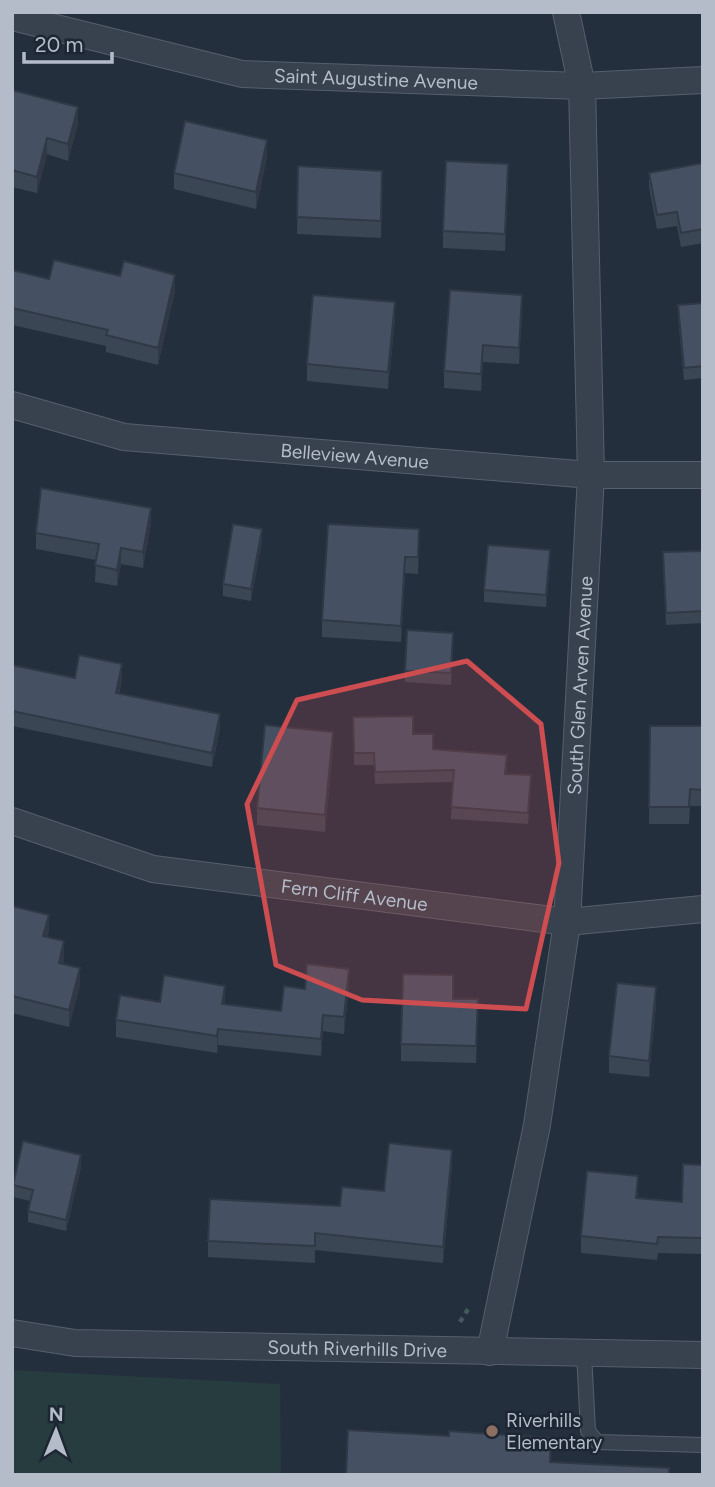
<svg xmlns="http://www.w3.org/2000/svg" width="715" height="1487" viewBox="0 0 715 1487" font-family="Figtree,sans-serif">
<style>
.green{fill:#263c3f}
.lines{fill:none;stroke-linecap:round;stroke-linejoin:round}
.service-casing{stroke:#565f6c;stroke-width:16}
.minor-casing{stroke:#565f6c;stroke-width:28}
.path{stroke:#44595c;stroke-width:4.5;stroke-dasharray:5 5;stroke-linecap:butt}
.service{stroke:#38414e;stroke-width:14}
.minor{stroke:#38414e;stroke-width:26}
.wall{fill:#3b4654}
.shaded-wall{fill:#303945}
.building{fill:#455162;stroke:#303945;stroke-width:2}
.marked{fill:#ce4d50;fill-opacity:0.2;stroke:#ce4d50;stroke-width:5;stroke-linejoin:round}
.education-dot{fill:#8d6e63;stroke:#1d2633;stroke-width:2.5}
.labels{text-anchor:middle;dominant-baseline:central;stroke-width:5;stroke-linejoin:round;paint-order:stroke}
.street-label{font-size:19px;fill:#b4bcc9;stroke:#1d2633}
.poi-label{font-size:19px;fill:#b4bcc9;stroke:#1d2633;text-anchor:start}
</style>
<rect width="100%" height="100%" fill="#242f3e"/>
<path class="green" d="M12 1370 280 1384 281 1475H12Z"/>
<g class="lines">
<defs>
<path id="service" d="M584 1353 588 1431 597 1442 703 1445"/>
<g id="minor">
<path id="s1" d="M12 17 242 74 582 86 703 80"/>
<path id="s2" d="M12 405 124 437 591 475H703"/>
<path id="s3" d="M12 821 153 869 567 922 703 909"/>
<path id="s4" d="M12 1333 75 1343 703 1355"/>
<path id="s5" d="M490 1352 537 1125 567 922 591 475 582 86 566 12"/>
</g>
</defs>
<use href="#service" class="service-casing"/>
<use href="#minor" class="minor-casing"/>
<path class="path" d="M460 1322 470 1306"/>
<use href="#service" class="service"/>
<use href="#minor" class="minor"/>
</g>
<path class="wall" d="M12 90 78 124 68 161 47 154 37 193 12 187Z
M267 157 256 209 174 189V173Z
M703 163V243L681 247 677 226 657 229 649 187V173Z
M298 166 382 171 381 238 297 234Z
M508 181 505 251 443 248V231Z
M12 270 49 279 175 291 158 365 106 352V346L12 325Z
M703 303V378L684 380 678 317V305Z
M522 312 519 364 483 362 481 391 444 388V371Z
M395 318 388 389 307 381V364Z
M151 524 143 568 121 564 117 586 95 582 96 560 36 549V533Z
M262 541 251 601 223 596V584Z
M419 546 418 574 405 573 401 642 322 637V620Z
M703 551V623L666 625 663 564Z
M550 562 546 607 484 602V590Z
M453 645 451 685 405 682V671Z
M12 665 75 678 122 679 119 694 220 729 212 767 12 726Z
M353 717 413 734 433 749 507 767 506 774 531 787 528 824 451 819 453 782 375 784 374 765H354Z
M650 726H703V806H690L689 824H649Z
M333 749 325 832 257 825V808Z
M12 906 49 931 47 937 64 958 63 964 80 985 69 1027 12 1013Z
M349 985 344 1034 323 1031 321 1056 218 1045 217 1053 116 1037V1020L160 1002 225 1004 281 1011 305 989Z
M453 999H478L476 1063 401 1061V1044Z
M656 1004 649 1077 609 1073V1056Z
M703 1165V1254L658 1253 657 1260 581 1253V1236L638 1192 637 1198 682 1202Z
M452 1166 443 1263 315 1250V1263L208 1257V1241L340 1206 384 1191Z
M81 1167 66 1231 28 1222V1211L30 1201 13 1197V1185Z"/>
<path class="shaded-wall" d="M78 107V124L68 161V144Z
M47 138V154L37 193V177Z
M267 140V157L256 209V192Z
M508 164V181L505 251V234Z
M175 275V291L158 365V348Z
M522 295V312L519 364V348Z
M395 302V318L388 389V372Z
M483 345V362L481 391V374Z
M151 508V524L143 568V552Z
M262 529V541L251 601V589Z
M419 529V546L418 574V557Z
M121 548V564L117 586V570Z
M550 550V562L546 607V595Z
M405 557V573L401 642V626Z
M122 664V679L116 708V693Z
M220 714V729L212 767V753Z
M333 732V749L325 832V815Z
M49 915V931L43 953V936Z
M64 941V958L59 979V963Z
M80 968V985L69 1027V1010Z
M349 969V985L344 1034V1017Z
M225 986V1002L222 1021V1004Z
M656 987V1004L649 1077V1061Z
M323 1015V1031L321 1056V1039Z
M218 1029V1045L217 1053V1036Z
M452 1150V1166L443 1263V1247Z
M81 1155V1167L66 1231V1220Z"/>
<path class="building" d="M12 90 78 107 68 144 47 138 37 177 12 170Z
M185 121 267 140 256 192 174 173Z
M446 161 508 164 505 234 443 231Z
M703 163V229L681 233 677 212 657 215 649 173Z
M298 166 382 171 381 221 297 217Z
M54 260 120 276 124 261 175 275 158 348 106 335 108 330 12 308V270L49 279Z
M450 290 522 295 519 348 483 345 481 374 444 371Z
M313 295 395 302 388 372 307 364Z
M703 303V366L684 368 678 305Z
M41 488 151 508 143 552 121 548 117 570 95 565 99 544 36 533Z
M233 524 262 529 251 589 223 584Z
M328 524 419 529 418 557H405L401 626 322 620Z
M488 545 550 550 546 595 484 590Z
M703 551V611L666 613 663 552Z
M407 630 453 633 451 673 405 671Z
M79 655 122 664 116 693 220 714 212 753 12 711V665L75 678Z
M413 716V734H433V749L507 755 505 774 531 775 528 813 451 807 454 770 375 772 374 753H354L353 717Z
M265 725 333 732 325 815 257 808Z
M650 726H703V790L690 789 689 807H649Z
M12 906 49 915 43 936 64 941 59 963 80 968 69 1010 12 996Z
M307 964 349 969 344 1017 323 1015 321 1039 218 1029 217 1036 116 1020 120 995 160 1002 164 975 225 986 222 1004 281 1011 284 986 305 989Z
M403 974 453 975V999H478L476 1046 401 1044Z
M617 983 656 987 649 1061 609 1056Z
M23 1141 81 1155 66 1220 28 1211 33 1190 13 1185Z
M389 1143 452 1150 443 1247 315 1233V1246L208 1241 210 1199 340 1206 342 1187 384 1191Z
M683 1164 703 1165V1238L658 1237 657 1244 581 1236 587 1171 638 1176 636 1198 682 1202Z
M348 1430 449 1436V1431L551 1438 550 1462 669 1468V1475H346Z"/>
<path class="marked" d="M467 661 541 724 559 863 526 1009 362 1000 276 965 247 804 297 700Z"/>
<circle class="education-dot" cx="492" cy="1431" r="7"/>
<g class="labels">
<g class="street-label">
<text stroke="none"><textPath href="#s1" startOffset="371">Saint Augustine Avenue</textPath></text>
<text stroke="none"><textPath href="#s2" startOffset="348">Belleview Avenue</textPath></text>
<text stroke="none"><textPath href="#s5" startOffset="674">South Glen Arven Avenue</textPath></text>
<text stroke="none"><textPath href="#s3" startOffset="352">Fern Cliff Avenue</textPath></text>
<text stroke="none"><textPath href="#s4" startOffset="346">South Riverhills Drive</textPath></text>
</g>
<g class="poi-label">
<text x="506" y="1420">Riverhills<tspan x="506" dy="22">Elementary</tspan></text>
</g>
</g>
<rect width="715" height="1487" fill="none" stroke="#b4bcc9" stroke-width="28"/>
<g transform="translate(56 1431) rotate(1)" stroke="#1d2633" stroke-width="5" paint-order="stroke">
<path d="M0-5L12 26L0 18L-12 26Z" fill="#b4bcc9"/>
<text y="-10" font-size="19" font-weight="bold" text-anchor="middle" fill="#b4bcc9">N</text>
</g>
<path d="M24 52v10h88v-10" fill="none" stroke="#b4bcc9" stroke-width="3.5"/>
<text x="35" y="52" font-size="21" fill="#b4bcc9" stroke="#1d2633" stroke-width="5" paint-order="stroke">20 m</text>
</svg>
